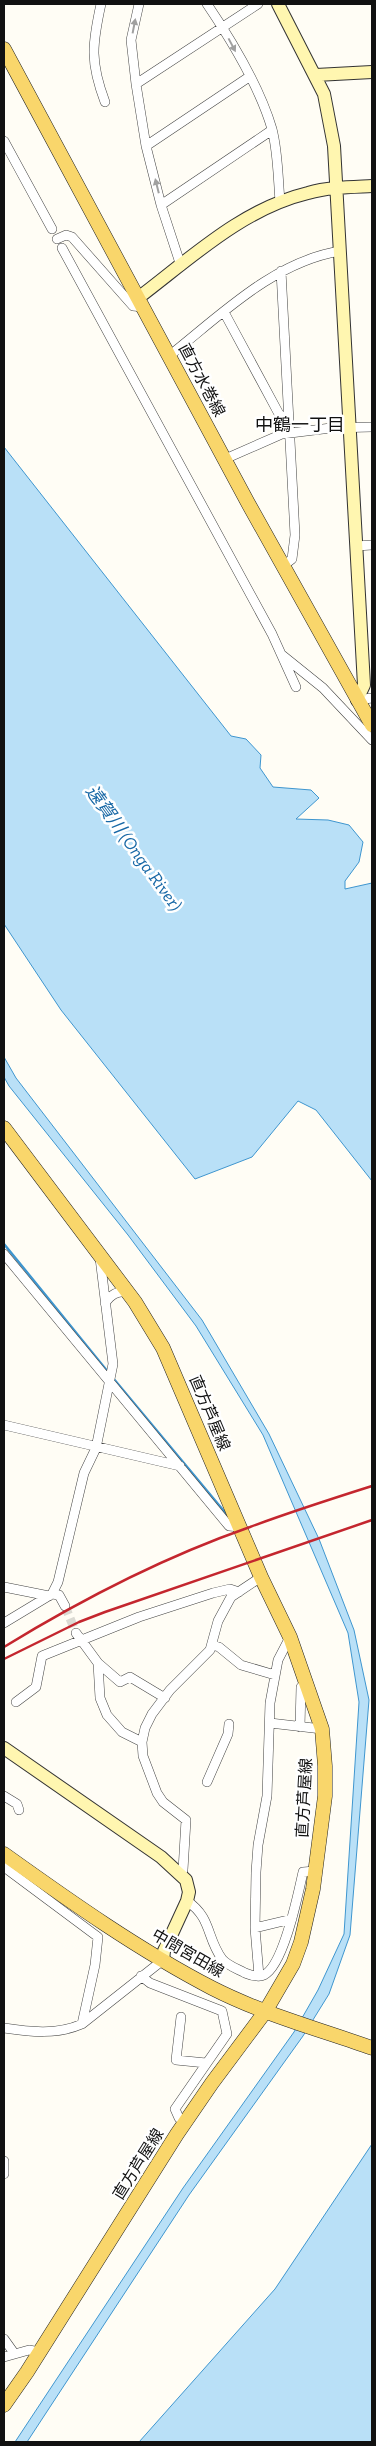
<svg xmlns="http://www.w3.org/2000/svg" width="376" height="2446" viewBox="0 0 376 2446" font-family="'Zilla Slab','Noto Sans JP',serif">
<style>
.water{fill:#b9e0f7;stroke:#3f96cf}
.lines{fill:none;stroke-linecap:round;stroke-linejoin:round}
.stream{stroke:#3f96cf;stroke-width:2.5}
.street-tunnel{stroke:#dbdad3;stroke-width:9;stroke-dasharray:9 4.5;stroke-linecap:butt}
.street-casing{stroke:#444;stroke-width:10}
.secondary-casing{stroke:#333;stroke-width:14}
.primary-casing{stroke:#222;stroke-width:15}
.street{stroke:#fff;stroke-width:9}
.secondary{stroke:#fff6b0;stroke-width:12}
.primary{stroke:#f9d66b;stroke-width:14}
.rail{stroke:#c4262e;stroke-width:2.5}
.oneway{fill:#a0a0a0}
.labels{text-anchor:middle;dominant-baseline:central;stroke-width:5;stroke-linejoin:round;paint-order:stroke}
.street-label{font-size:16px;fill:#111;stroke:#fff}
.neighbourhood-label{font-size:18px;fill:#111;stroke:#fff}
.water-label{font-size:18px;font-style:italic;fill:#1768a6;stroke:#fff}
</style>
<rect width="100%" height="100%" fill="#fffdf5"/>
<path class="water" d="M4 447 231 736 246 739 261 755 260 768 273 787 311 790 319 798 296 819 328 820 349 825 363 842 359 862 345 881V889L372 883V1181L316 1110 298 1101 252 1157 195 1179 61 1010 4 924Z
M4 1057 16 1078 202 1320 269 1434 319 1539 354 1630 369 1700 350 1935 329 1994 303 2036 189 2195 27 2442H15L183 2188 294 2032 318 1990 344 1934 359 1702 348 1633 263 1435 196 1326 128 1235 9 1086 4 1077Z
M372 2144V2442H139L275 2289Z"/>
<g class="lines">
<path class="stream" d="M4 1244 108 1372
M113 1378 228 1516"/>
<path class="street-tunnel" d="M65 1606 76 1633"/>
<defs>
<path id="street" d="M101 4C92 45 90 62 105 102
M139 4 131 40 136 84 146 146 161 205 181 266
M207 4C232 41 259 85 272 129 278 152 278 178 280 201
M136 84 258 4
M4 141 52 229
M146 146 249 77
M161 205 272 130
M57 239 66 235 72 237 133 306 143 307
M62 248 272 634 296 687
M281 271 295 535 292 559 283 566
M224 312 279 414 289 420
M169 356C221 315 273 262 340 251
M225 459 282 434 331 428 372 427
M356 546 372 545
M282 655 323 688 372 740
M357 700 372 698
M4 1254 229 1526 240 1527
M105 1303C111 1295 116 1291 127 1292
M4 1425 180 1466
M4 1587 49 1596
M52 1594 59 1595 65 1606
M4 1623 52 1594 58 1582 84 1473 96 1448 113 1364 100 1258
M76 1633 98 1663 100 1698 107 1715 122 1732 142 1742
M212 1645 219 1647 241 1665 275 1675
M98 1663 120 1682 130 1677 165 1698
M16 1702 36 1687 42 1656 139 1617 213 1593 230 1589 239 1592
M270 1723 322 1729
M300 1727 301 1687
M207 1782 228 1734 229 1724
M4 1796 17 1804 19 1810
M4 1867 98 1937 95 1965 82 2024
M180 1873 183 1870 186 1820 163 1802 157 1793 143 1756 142 1742 145 1728 152 1714 170 1690 210 1650 218 1621 231 1597 261 1577
M187 1901C212 1918 206 1937 222 1959 228 1966 238 1969 245 1973 250 1975 258 1978 264 1975 284 1965 298 1894 303 1872L315 1871
M255 1928 292 1919
M141 1976 150 1983 222 2011 227 2034 175 2109 179 2118 185 2122
M259 1976 255 1928 256 1872 258 1845 267 1796 270 1703 278 1660 290 1637
M181 2017 176 2060 206 2063
M4 2028C30 2032 57 2035 82 2024L163 1960
M4 2161V2174
M4 2339 14 2353
M4 2357 29 2350 39 2352"/>
<path id="secondary" d="M278 4 324 94 334 146 364 685 357 700
M316 75 372 72
M138 298C191 258 242 209 308 193 329 187 351 187 372 186
M4 1748 161 1857 186 1880 189 1892 187 1901 164 1951 163 1960"/>
<path id="primary" d="M4 49 248 503 372 725
M4 1128 135 1302 163 1348 261 1577 290 1637 322 1729 325 1766V1796L313 1889 301 1942 293 1964 265 2012 212 2083 177 2134 27 2372 4 2405
M4 1854C71 1902 139 1950 212 1988 263 2014 318 2029 372 2048"/>
</defs>
<use href="#street" class="street-casing"/>
<use href="#secondary" class="secondary-casing"/>
<use href="#primary" class="primary-casing"/>
<use href="#street" class="street"/>
<use href="#secondary" class="secondary"/>
<use href="#primary" class="primary"/>
<path class="rail" d="M4 1647C79 1601 167 1556 250 1527 290 1512 331 1499 372 1486
M4 1659 79 1622 105 1612 372 1520"/>
</g>
<defs><path id="oneway-solid" d="M-6-.8H1V-3.2L6.5 0L1 3.2V.8H-6Z" transform="scale(1.25)"/></defs>
<g class="oneway">
<use href="#oneway-solid" transform="translate(134 26) rotate(-79)"/>
<use href="#oneway-solid" transform="translate(232 45) rotate(62)"/>
<use href="#oneway-solid" transform="translate(157 186) rotate(-104)"/>
</g>
<g class="labels">
<g class="street-label">
<text transform="translate(202 380) rotate(62)">直方水巻線</text>
<text transform="translate(210 1413) rotate(67)">直方芦屋線</text>
<text transform="translate(304 1798) rotate(-87)">直方芦屋線</text>
<text transform="translate(188 1953) rotate(30)">中間宮田線</text>
<text transform="translate(138 2164) rotate(-58)">直方芦屋線</text>
</g>
<g class="neighbourhood-label">
<text x="300" y="425">中鶴一丁目</text>
</g>
<g class="water-label">
<text transform="translate(134 848) rotate(54)">遠賀川 (Onga River)</text>
</g>
</g>
<rect width="376" height="2446" fill="none" stroke="#111111" stroke-width="10"/>
</svg>
